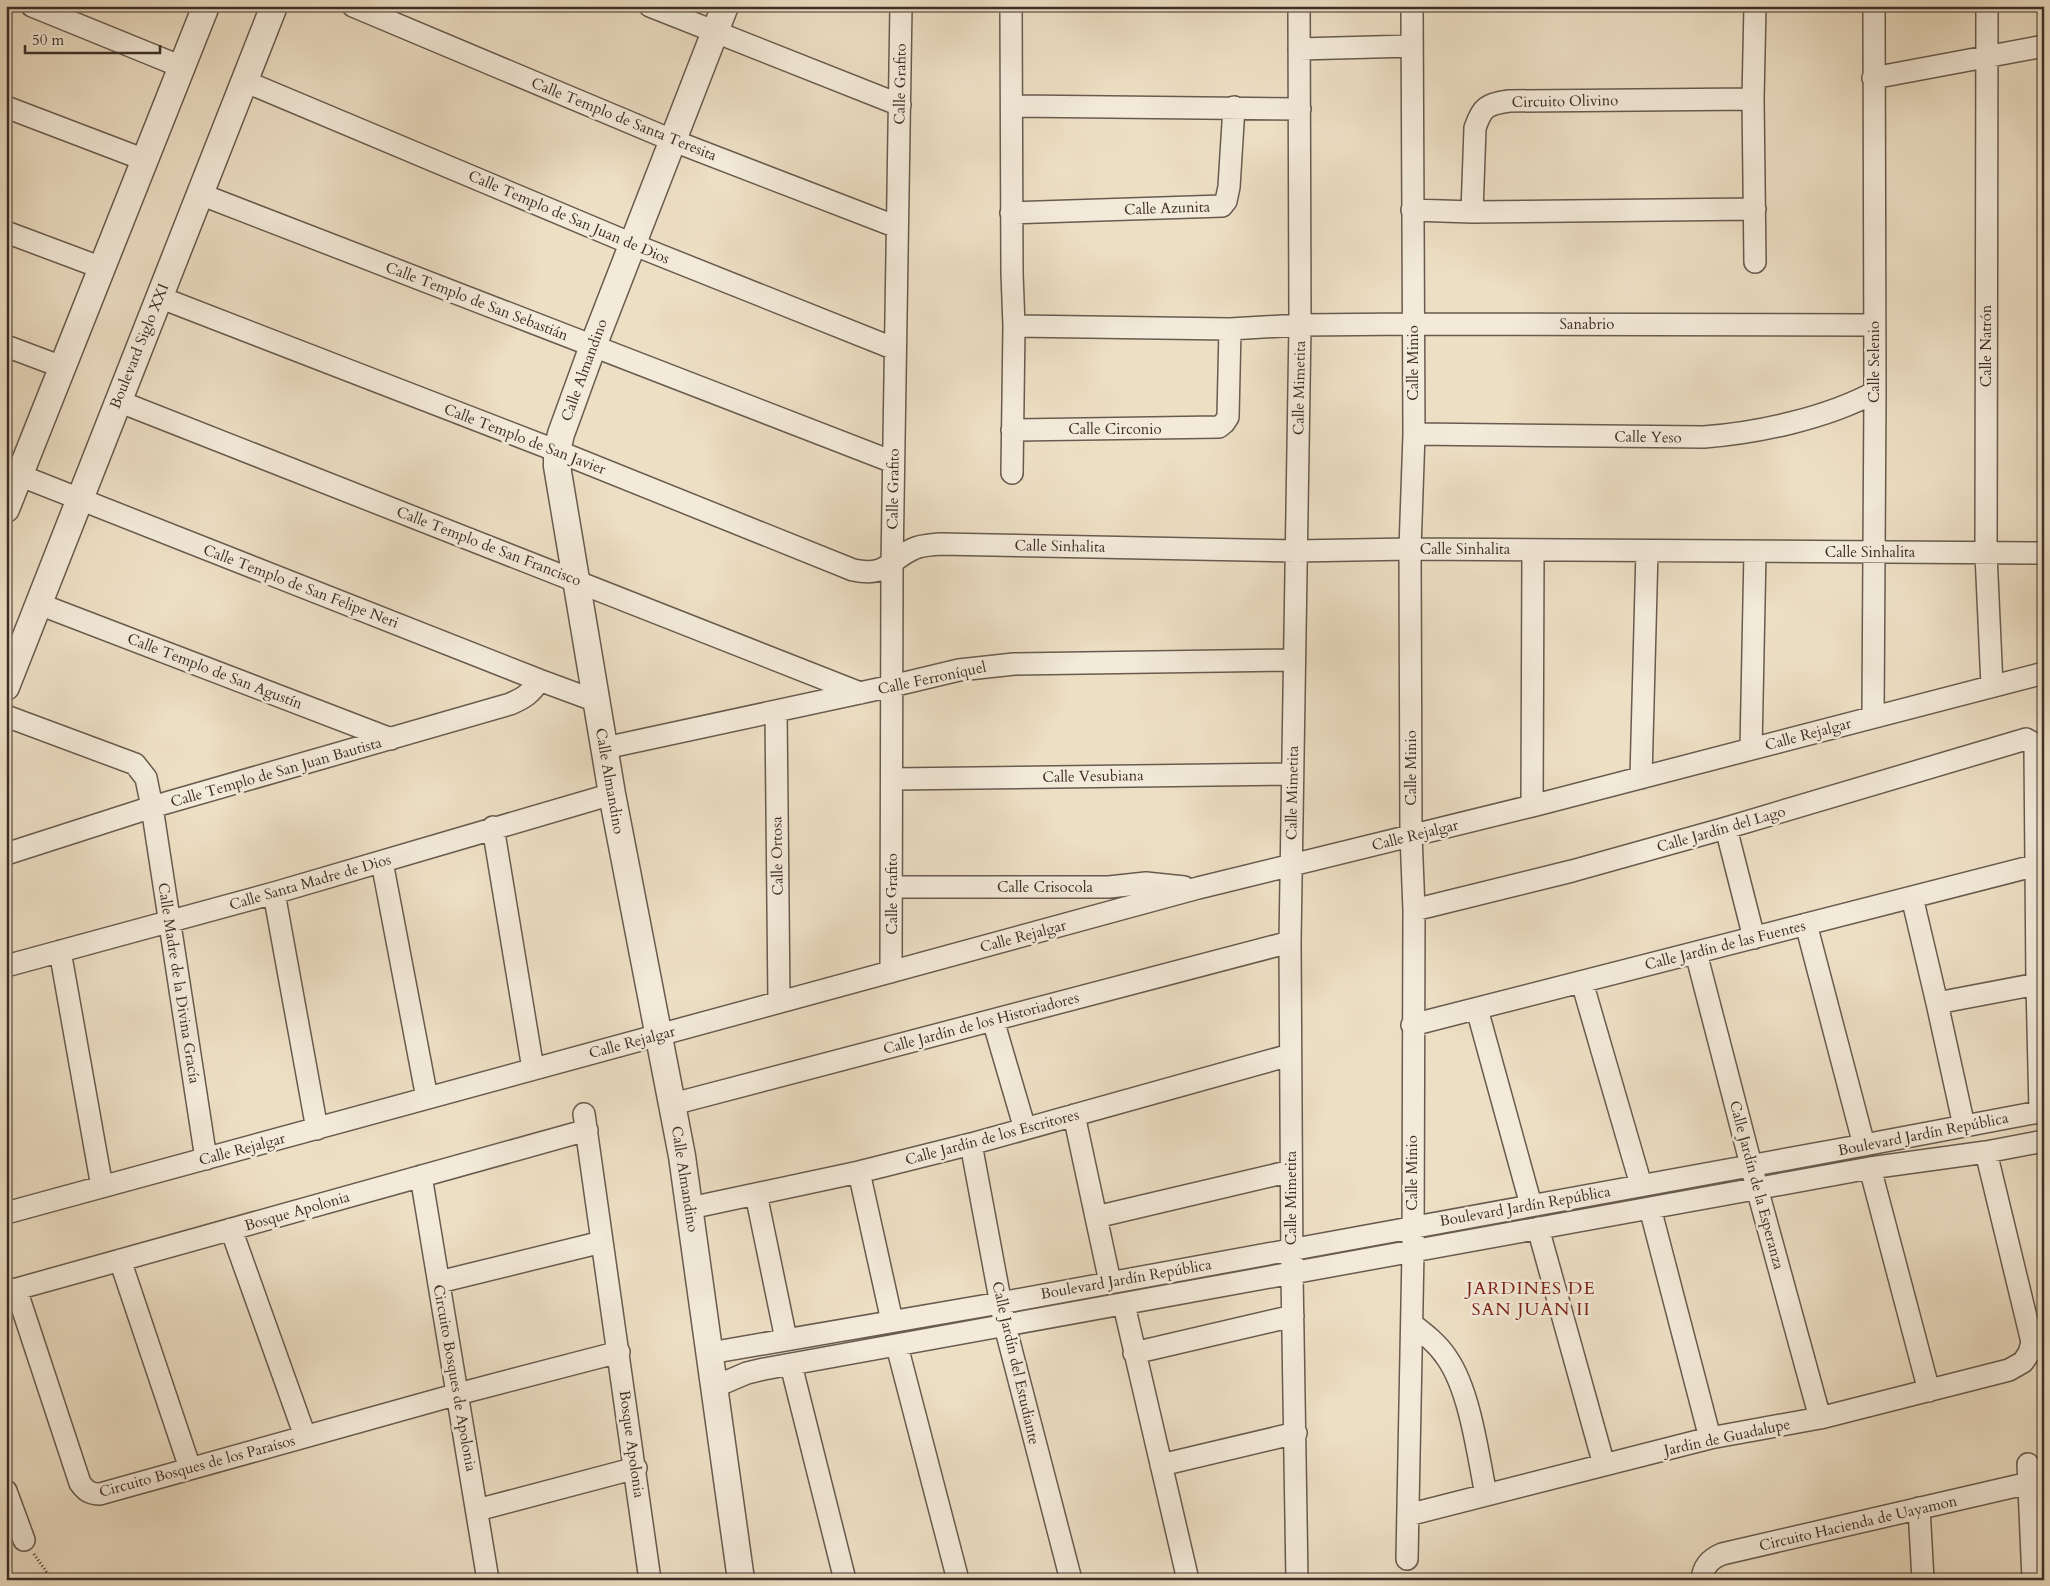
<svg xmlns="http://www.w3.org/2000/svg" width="2050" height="1586" viewBox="0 0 2050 1586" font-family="Cardo,serif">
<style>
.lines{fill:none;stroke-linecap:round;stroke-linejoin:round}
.minor-casing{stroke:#685b4f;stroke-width:24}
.tertiary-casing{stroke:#685b4f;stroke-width:29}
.path{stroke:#3c2f28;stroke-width:3;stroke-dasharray:1 2.5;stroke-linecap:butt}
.minor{stroke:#f3ead9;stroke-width:21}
.tertiary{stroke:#f3ead9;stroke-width:26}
.labels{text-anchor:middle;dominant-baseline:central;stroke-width:5;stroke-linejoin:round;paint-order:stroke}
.street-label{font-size:15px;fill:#3c2f28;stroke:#f3ead9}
.quarter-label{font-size:18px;letter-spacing:1px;fill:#7a1f14;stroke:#f3ead9}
</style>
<rect width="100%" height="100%" fill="#eddfc4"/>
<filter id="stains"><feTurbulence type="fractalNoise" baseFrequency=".004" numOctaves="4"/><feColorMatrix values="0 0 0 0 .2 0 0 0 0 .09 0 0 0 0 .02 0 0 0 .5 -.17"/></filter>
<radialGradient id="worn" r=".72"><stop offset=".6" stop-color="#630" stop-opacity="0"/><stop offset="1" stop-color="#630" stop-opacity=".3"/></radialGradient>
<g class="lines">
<defs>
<path id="minor" d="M32 6 182 67
M353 6 674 141 897 227
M650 6 900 105
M1011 6 1012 273 1014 326 1012 473
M1987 6 1986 554 1992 686
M1299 49 1411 46
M1873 78 2044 46
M244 81 632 244 895 349
M1012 106 1300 109
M6 107 145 160
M200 194 893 462
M1412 210 1472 212 1755 209
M1472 212 1475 128C1482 107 1487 104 1509 101L1753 99
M1011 213 1222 206 1226 201 1229 187 1234 107
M6 232 102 268
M1755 262 1753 99 1755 6
M159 297 557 451 853 570C888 577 887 561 913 549 921 545 931 545 940 544L1296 551 1410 549 2044 553
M1014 326 1230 329 1300 325 1413 324 1874 325
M6 346 62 367
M118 401 860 693
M1012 430 1219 427 1224 423 1228 417 1230 329
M1414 434 1704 437C1758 433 1827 418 1875 392
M6 470 539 680 596 701
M39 604 391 739
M776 711 779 1002
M6 716 135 764 146 778 152 807 206 1159
M1873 717 1875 392 1874 6
M605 748 892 686 959 670 1014 664 1294 660
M1751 749 1755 552
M1641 778 1647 551
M893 779 1292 774
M1532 806 1533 550
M493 827 533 1069
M1726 828 1754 938
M6 854 152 807 510 704C524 698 532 693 539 680
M382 862 427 1098
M892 887H1109L1146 883 1184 887
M274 893 317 1129
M1912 897 1937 1003 1964 1126
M1414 910 1572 871 1726 828 2026 739 2033 743 2035 749 2037 984 2040 1111
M1806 924 1864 1145
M60 951 102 1187
M1696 953 1757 1188 1820 1418
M6 966 274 893 612 794
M891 972 892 565 901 6
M1582 982 1641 1185
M1937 1003 2037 984
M1477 1009 1531 1205
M993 1020 1025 1129
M1412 1025 2037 865
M673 1104 1290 942
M584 1114 650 1580
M1074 1115 1110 1282
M971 1144 1005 1326 1071 1580
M1870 1168 1929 1391
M859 1172 892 1321
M421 1176 488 1580
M756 1194 786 1339
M690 1208 859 1172 971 1144 1290 1055
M1650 1208 1710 1438
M6 1213 1198 888 1532 806 2044 673
M1096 1217 1291 1171
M1538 1228 1604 1465
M231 1229 305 1436
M120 1260 190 1468
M439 1282 602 1242
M16 1289 80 1483C86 1491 90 1494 100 1494L458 1394 619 1352
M6 1292 587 1130
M1124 1305 1188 1580
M1412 1324C1425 1334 1438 1344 1447 1358 1470 1391 1478 1455 1486 1495
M897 1346 958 1580
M710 1353 1000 1303 1864 1145 2044 1111
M1134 1353 1293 1316
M791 1365 845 1580
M714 1387 747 1373 764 1369 1870 1168 1986 1152 2044 1141
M2028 1464 2033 1580
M1161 1465 1296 1433
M6 1491 24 1540
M1919 1508 1923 1580
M477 1510 636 1468
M1408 1515 1710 1438 1820 1418 2009 1370 2023 1362 2029 1353 2032 1342 1986 1152
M1407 1559 1413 1252 1414 910 1411 835 1410 549 1414 434 1412 6
M1297 1580 1292 1274 1290 942 1300 325 1299 6
M1702 1580C1703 1566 1710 1559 1722 1554L2029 1483"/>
<path id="tertiary" d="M725 6 593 346 561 434 557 451V466L612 794 682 1156 741 1580
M6 509 206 6
M6 687 274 6"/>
</defs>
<use href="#minor" class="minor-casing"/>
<use href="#tertiary" class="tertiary-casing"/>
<path class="path" d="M34 1554 52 1580"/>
<use href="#minor" class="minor"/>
<use href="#tertiary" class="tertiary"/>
</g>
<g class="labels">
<g class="street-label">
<text transform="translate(900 84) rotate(-89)">Calle Grafito</text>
<text transform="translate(1565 101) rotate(-1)">Circuito Olivino</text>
<text transform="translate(624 119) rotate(22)">Calle Templo de Santa Teresita</text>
<text transform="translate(1167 208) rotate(-2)">Calle Azunita</text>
<text transform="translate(569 217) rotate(23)">Calle Templo de San Juan de Dios</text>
<text transform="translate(477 301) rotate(21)">Calle Templo de San Sebastián</text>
<text x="1587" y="324">Sanabrio</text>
<text transform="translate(139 346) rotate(-68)">Boulevard Siglo XXI</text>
<text transform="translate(1986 346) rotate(-90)">Calle Natrón</text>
<text transform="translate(1874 362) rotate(-90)">Calle Selenio</text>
<text transform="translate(1413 363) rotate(-90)">Calle Minio</text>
<text transform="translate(584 370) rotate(-70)">Calle Almandino</text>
<text transform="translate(1299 388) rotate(-89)">Calle Mimetita</text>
<text x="1115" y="429">Calle Circonio</text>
<text transform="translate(1648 437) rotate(1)">Calle Yeso</text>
<text transform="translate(525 439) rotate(21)">Calle Templo de San Javier</text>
<text transform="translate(893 489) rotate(-89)">Calle Grafito</text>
<text transform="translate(489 546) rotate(21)">Calle Templo de San Francisco</text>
<text transform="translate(1060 546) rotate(1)">Calle Sinhalita</text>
<text x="1465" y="549">Calle Sinhalita</text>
<text x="1870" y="552">Calle Sinhalita</text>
<text transform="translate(301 586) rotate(21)">Calle Templo de San Felipe Neri</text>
<text transform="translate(215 671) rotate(21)">Calle Templo de San Agustín</text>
<text transform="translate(932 678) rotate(-12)">Calle Ferroníquel</text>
<text transform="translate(1808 734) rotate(-15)">Calle Rejalgar</text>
<text transform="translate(1411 768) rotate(-90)">Calle Minio</text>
<text transform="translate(276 772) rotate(-16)">Calle Templo de San Juan Bautista</text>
<text transform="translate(1093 776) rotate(-1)">Calle Vesubiana</text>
<text transform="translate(610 781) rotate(80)">Calle Almandino</text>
<text transform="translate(1292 793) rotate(-89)">Calle Mimetita</text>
<text transform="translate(1721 829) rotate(-16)">Calle Jardín del Lago</text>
<text transform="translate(1415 835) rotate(-14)">Calle Rejalgar</text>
<text transform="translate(777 856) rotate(-91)">Calle Ortosa</text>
<text transform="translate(310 882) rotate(-16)">Calle Santa Madre de Dios</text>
<text x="1045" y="887">Calle Crisocola</text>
<text transform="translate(892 894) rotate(-90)">Calle Grafito</text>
<text transform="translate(1023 936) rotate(-15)">Calle Rejalgar</text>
<text transform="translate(1725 945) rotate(-14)">Calle Jardín de las Fuentes</text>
<text transform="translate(179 983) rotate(81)">Calle Madre de la Divina Gracía</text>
<text transform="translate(981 1023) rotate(-15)">Calle Jardín de los Historiadores</text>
<text transform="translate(632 1042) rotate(-15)">Calle Rejalgar</text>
<text transform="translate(1923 1134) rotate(-11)">Boulevard Jardín República</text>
<text transform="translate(992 1137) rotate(-15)">Calle Jardín de los Escritores</text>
<text transform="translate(242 1149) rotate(-15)">Calle Rejalgar</text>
<text transform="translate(1412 1173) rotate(-90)">Calle Minio</text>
<text transform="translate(685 1179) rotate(81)">Calle Almandino</text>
<text transform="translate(1757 1185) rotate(75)">Calle Jardín de la Esperanza</text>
<text transform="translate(1291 1198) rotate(-90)">Calle Mimetita</text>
<text transform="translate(1525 1206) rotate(-10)">Boulevard Jardín República</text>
<text transform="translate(297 1211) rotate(-16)">Bosque Apolonia</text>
<text transform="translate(1126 1279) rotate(-10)">Boulevard Jardín República</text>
<text transform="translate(1016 1363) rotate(77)">Calle Jardín del Estudiante</text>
<text transform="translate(455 1378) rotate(80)">Circuito Bosques de Apolonia</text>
<text transform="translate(1727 1437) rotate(-12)">Jardin de Guadalupe</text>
<text transform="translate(632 1444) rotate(82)">Bosque Apolonia</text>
<text transform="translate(197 1466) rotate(-15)">Circuito Bosques de los Paraísos</text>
<text transform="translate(1858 1523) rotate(-13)">Circuito Hacienda de Uayamon</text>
</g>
<g class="quarter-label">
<text x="1531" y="1288">JARDINES DE<tspan x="1531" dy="21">SAN JUAN II</tspan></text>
</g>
</g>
<rect width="2050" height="1586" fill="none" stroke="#eddfc4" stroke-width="25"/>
<rect x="8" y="8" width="2035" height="1571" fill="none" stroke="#3c2f28" stroke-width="2.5"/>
<rect x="12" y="12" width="2025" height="1561" fill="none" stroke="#3c2f28"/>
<path d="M25 45v8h135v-8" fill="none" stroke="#3c2f28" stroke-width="2.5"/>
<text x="32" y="45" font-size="15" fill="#3c2f28" stroke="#f3ead9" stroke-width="4" paint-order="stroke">50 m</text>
<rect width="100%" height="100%" filter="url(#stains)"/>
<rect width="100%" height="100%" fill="url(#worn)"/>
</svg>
